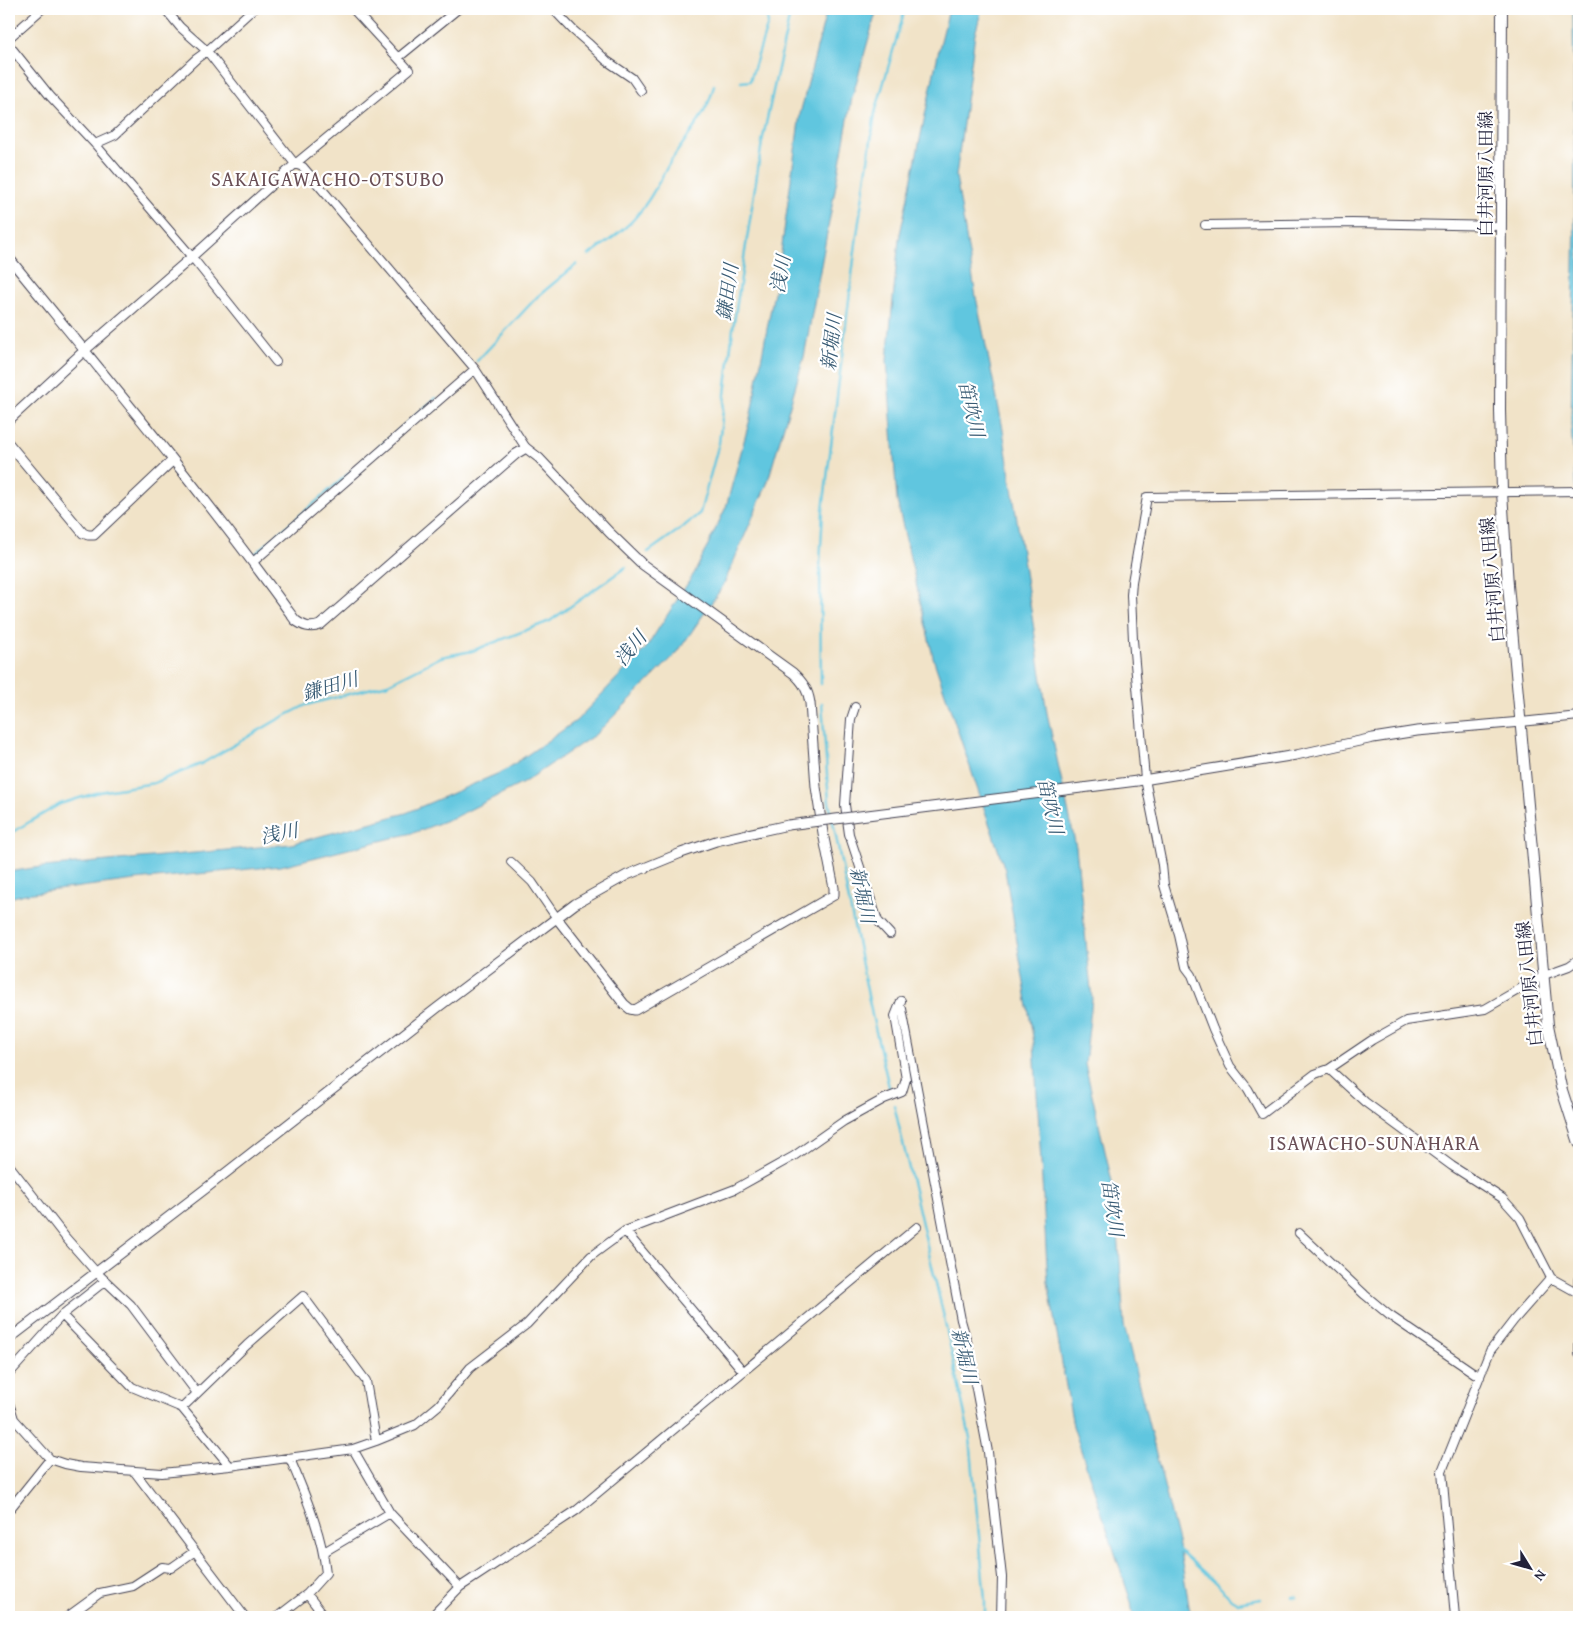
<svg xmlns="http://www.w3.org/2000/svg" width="1588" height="1626" viewBox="0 0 1588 1626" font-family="'Gentium Book Plus','Noto Serif JP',serif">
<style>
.water{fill:#61c6df;stroke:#42748d}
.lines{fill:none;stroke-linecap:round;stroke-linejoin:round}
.stream{stroke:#61c6df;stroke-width:2.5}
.minor-casing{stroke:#413f50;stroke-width:10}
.tertiary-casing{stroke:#413f50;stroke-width:11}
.secondary-casing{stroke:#413f50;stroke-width:12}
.minor{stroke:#fff;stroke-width:8}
.tertiary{stroke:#fff;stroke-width:9}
.secondary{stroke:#fff;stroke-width:10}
.tertiary-bridge-casing{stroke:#413f50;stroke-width:11;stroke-linecap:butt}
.tertiary-bridge{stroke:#fff;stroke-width:9}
.labels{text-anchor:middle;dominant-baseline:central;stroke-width:4.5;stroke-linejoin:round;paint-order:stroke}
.street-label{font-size:18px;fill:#22223b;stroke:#fff}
.water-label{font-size:19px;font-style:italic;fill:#385b74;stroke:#fff}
.quarter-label{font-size:20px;letter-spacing:1px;fill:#6a4f56;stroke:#fff}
</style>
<rect width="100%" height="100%" fill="#fff"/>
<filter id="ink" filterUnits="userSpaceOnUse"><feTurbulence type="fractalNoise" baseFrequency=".02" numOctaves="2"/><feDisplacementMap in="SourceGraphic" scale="10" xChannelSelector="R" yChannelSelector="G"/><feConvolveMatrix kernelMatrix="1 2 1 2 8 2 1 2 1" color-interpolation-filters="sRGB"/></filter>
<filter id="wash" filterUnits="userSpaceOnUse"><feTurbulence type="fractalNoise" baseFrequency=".0096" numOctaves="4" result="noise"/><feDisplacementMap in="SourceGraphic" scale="20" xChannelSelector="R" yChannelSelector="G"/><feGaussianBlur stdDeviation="1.12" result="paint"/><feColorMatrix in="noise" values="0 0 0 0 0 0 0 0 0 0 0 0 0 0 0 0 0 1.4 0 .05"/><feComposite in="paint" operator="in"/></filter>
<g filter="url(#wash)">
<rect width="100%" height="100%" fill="#f1e3c8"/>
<path class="water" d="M827 9H877L852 98 804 357 767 484 723 586 677 653 596 734 523 783 455 817 416 832 281 866 135 880 25 894 9 898V872L33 868 291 844 406 813 504 771 576 721 646 648 695 572 726 507 750 419 780 260 800 114Z
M949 9H982L975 34 956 176 976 297 1002 424 1047 713 1076 847 1092 999 1085 1064 1116 1199 1124 1325 1179 1546 1191 1617H1133L1131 1602 1073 1426 1048 1283 1034 1043 1005 870 934 661 897 501 887 360 899 239 939 49Z
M1573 9H1579V539L1571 424 1575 211Z"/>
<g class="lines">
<path class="stream" d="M741 82 750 81 768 23 766 12 764 9
M589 255C604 244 621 233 634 219 650 201 657 185 669 164 685 138 708 115 714 85
M477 361 537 297 577 264
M361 463 436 398
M648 552 683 527 700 513 719 443 733 329 762 142 791 9
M254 555 354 469
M821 684 820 564 823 510 857 235 875 113 905 9
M822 703 829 802 872 1015 890 1091
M9 834 60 804 99 792 154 783 203 763 277 720 306 705 388 684 441 657 472 651 550 621 626 567
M894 1105 943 1313 970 1438 985 1600V1617
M1178 1549 1218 1585 1231 1599 1238 1603 1244 1602 1261 1599
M1293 1597H1297"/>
</g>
</g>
<g filter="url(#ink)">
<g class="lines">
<defs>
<path id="minor" d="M165 9 180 27 207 51 295 164 303 167 475 369 526 448
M553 9 573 30 588 43 607 61 632 78 641 91
M9 38 42 9
M9 45 50 96 95 144 192 257 276 362
M399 57 458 9
M95 144 115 135 196 59 207 51 253 9
M1205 225 1352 223 1501 226
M192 257 295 164 409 70 353 9
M1579 491 1147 497 1132 582 1131 595 1133 640 1145 779 1162 865 1164 885 1179 935 1186 967 1192 975 1213 1029 1230 1066 1248 1089 1262 1114 1315 1074 1329 1069 1372 1040 1406 1021 1485 1009 1544 975 1569 966 1579 959
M253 562 475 369
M855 707 851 719 845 805 849 834 878 921 890 934
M1521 722 1579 716
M511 862 532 882 556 917
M902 1009 961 1320 967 1341 988 1452 1002 1577 1001 1617
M1329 1069 1365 1102 1452 1166 1502 1198 1520 1218 1551 1278 1578 1293
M9 1165 66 1238 96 1272 131 1305 197 1393
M625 1231 743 1371
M1299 1233 1365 1295 1389 1315 1480 1377
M62 1315 132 1387 182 1408 230 1466
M1579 1338V1353
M9 1374 62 1315 105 1281
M9 1403 14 1419
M182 1408 247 1345 303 1296 366 1381 376 1441
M9 1416 14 1419 50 1459 65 1464 81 1467 162 1473 230 1466 353 1449 376 1441 415 1425 439 1405 470 1368 527 1324 591 1256 625 1231 735 1189 794 1156 844 1121 884 1099 902 1092 906 1079 895 1016 901 1001
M353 1449 390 1513 460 1587
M134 1471 245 1617
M9 1510 50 1459
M324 1552 390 1513
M307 1594 325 1617
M67 1617 100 1593 133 1586 162 1567 171 1568 195 1551
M277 1617 307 1594 326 1573C322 1534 306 1497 291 1461L288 1458
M431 1617 460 1587 577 1510 917 1227
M1455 1617 1442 1471 1490 1351 1514 1320 1551 1278"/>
<path id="tertiary" d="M9 258C106 377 205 495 295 620 303 626 310 629 320 625L516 454 526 448 539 458 609 532 642 564 793 673C803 682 808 690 810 703L816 787 823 833 834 888V895L635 1010 630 1009 624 1004 556 917
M9 420 85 350 192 257
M9 444 83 533 88 535H94L173 460
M1137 781 1296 755 1373 738 1417 731 1521 722
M1579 1279V1295
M9 1339 209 1186 437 1008 575 904 627 875 681 853 716 841 788 825"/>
<path id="secondary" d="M1502 9 1500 410 1502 492 1508 585 1548 1025 1561 1087 1579 1143"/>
</defs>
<use href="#minor" class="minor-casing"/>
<use href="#tertiary" class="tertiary-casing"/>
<use href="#secondary" class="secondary-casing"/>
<use href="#minor" class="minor"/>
<use href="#tertiary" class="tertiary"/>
<use href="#secondary" class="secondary"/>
<defs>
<path id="tertiary-bridge" d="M788 825 1137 781"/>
</defs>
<use href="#tertiary-bridge" class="tertiary-bridge-casing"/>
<use href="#tertiary-bridge" class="tertiary-bridge"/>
</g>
</g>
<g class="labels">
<g class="street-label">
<text transform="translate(1485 174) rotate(-90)">白井河原八田線</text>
<text transform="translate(1492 580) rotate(-95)">白井河原八田線</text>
<text transform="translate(1529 984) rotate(-96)">白井河原八田線</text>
</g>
<g class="water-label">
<text transform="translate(780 274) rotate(-80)">浅川</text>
<text transform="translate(727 292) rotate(-82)">鎌田川</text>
<text transform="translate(831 342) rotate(-83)">新堀川</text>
<text transform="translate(972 409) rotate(77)">笛吹川</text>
<text transform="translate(630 648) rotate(-50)">浅川</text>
<text transform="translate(330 686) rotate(-16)">鎌田川</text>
<text transform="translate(1051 806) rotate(77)">笛吹川</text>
<text transform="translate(279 833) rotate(-11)">浅川</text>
<text transform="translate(863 895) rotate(78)">新堀川</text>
<text transform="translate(1113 1208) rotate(82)">笛吹川</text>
<text transform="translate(965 1356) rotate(77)">新堀川</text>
</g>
<g class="quarter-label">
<text x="328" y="178">SAKAIGAWACHO-OTSUBO</text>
<text x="1375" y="1142">ISAWACHO-SUNAHARA</text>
</g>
</g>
<rect width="1588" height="1626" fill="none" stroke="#fff" stroke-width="30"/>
<g transform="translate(1530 1568) rotate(127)" stroke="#ffffff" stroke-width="4" paint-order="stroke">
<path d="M0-4L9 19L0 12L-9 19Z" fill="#22223b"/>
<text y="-8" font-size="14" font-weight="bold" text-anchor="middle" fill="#22223b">N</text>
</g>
</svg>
